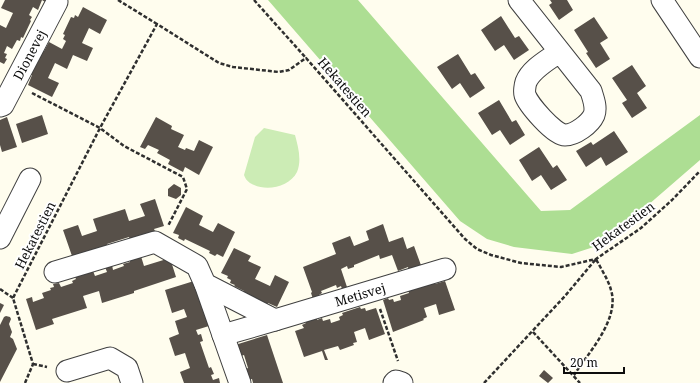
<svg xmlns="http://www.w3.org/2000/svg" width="700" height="383" viewBox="0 0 700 383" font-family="'Noto Serif',serif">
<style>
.green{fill:#ccecb5}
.forest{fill:#adde93}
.building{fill:#575049}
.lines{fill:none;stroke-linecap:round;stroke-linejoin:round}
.minor-casing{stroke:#404040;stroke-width:23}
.path{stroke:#2f2f2f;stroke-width:2.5;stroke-dasharray:4 2;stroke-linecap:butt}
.minor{stroke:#fff;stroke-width:21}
.labels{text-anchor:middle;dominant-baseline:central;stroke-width:4;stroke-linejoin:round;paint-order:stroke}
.street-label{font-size:13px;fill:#0d0d0d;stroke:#fff}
</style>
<rect width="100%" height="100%" fill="#fffdee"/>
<path class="green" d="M264 128 295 135C298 146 302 160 297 172 289 188 264 192 250 183 247 181 245 178 244 175L255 137Z"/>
<path class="forest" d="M268 0H358L541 211 570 210 700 115V160L603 244 572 254 514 247 487 239 460 221Z"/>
<path class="building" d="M5 0H46L45 2 42 0 38 10 33 7 29 15 32 17 30 20 31 21 23 38 21 37 20 41 17 40 12 49 7 46 4 53 7 54 5 58 7 59 4 64 0 62V25L6 28 13 13 1 8Z
M550 0H567L573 10 559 20 549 5 552 3Z
M83 7 107 20 100 34 89 28 82 43 93 48 87 61 73 55 67 69 55 63 48 78 59 83 52 97 28 85 32 75 30 74 41 50 44 51 49 42 62 49 66 41 63 39 65 35 63 34 71 17 74 18 75 15 78 17Z
M501 16 515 38 519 36 529 50 514 60 504 45 495 51 481 30Z
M594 17 608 38 600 43 610 59 596 68 586 53 588 52 574 30Z
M458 54 471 75 475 73 485 88 470 98 460 83 452 89 437 67Z
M632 65 646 86 637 93 647 108 632 118 622 103 627 100 612 78Z
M499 100 512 122 516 120 525 135 510 145 500 130 492 135 478 113Z
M42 115 48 134 22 143 16 124Z
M7 117 17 147 2 152 0 145V120Z
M156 117 172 126 171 129 184 135 178 147 185 150 186 148 194 151 199 140 213 147 199 175 185 167 183 172 168 164 170 160 157 153 159 150 148 145 145 149 140 147Z
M614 131 628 152 606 166 601 157 586 167 576 151 591 142 593 145Z
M539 147 553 168 557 165 567 180 551 190 541 175 532 181 519 160Z
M174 184 181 188V195L176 199 168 196V189Z
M155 199 164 226 154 229 155 231 130 240 129 237 107 244 108 247 72 256 63 230 78 225 82 236 97 231 93 219 125 209 129 221 145 216 140 204Z
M186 207 203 216 199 225 213 232 218 223 235 232 223 257 217 254 215 256 209 253 210 251 185 239 184 241 178 238 179 235 173 233Z
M383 224 389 242 403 237 407 249 414 246 422 268 409 271 408 267 398 271 392 255 380 259 379 255 354 265V267L348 269 347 266 341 269 347 287 342 289 341 286 337 288 336 285 321 291 322 293 313 299 311 293 312 292 303 267 336 254 332 243 350 236 354 246 369 240 366 231Z
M234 248 251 256 248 261 261 267 255 279 270 286 275 275 289 282 277 307 268 303 267 305 242 293 244 291 234 286 235 285 230 283 231 280 227 278 228 276 221 273Z
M140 253 144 266 170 258 176 277 134 291V293L102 303 99 291 83 296 87 308 52 319 54 324 36 330 26 299 32 297 33 302 44 298 42 293 51 290 50 288 54 287 53 284 59 283 61 287 73 283 72 281 76 279 75 277 93 271 95 276 107 272 105 267 112 265 113 270 124 266 123 264 130 262V260Z
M194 281 209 326 196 330 198 335 201 334 203 341 200 342 209 368 211 367 214 374 211 375 213 380 219 378 220 383H184L180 372 190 368 185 353 175 356 169 338 179 334 175 321 187 317 184 309 172 313 165 290Z
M445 281 455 310 439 315 436 304 424 308 427 317 423 319 424 320 393 332 383 300 388 298 389 300 393 299 394 302 401 300 400 296 409 293 408 290 434 282 435 284Z
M0 303 4 305 0 313Z
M360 307 361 309 365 308 366 311 376 308 385 334 369 340 365 328 354 332 357 342 353 343 354 345 340 350 338 346 324 350 328 360H325L322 351 304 357 295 331 304 328 302 325 306 323V322L317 318V320L322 318 323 321 330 319 331 323 340 320 339 317 343 315 342 313Z
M6 316 10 317 11 319 9 324 12 332 10 337 13 339 17 349 0 382V325L4 317Z
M267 335 283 383H253L252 379 247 380 246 369 248 368 244 355 241 356 240 351H238L235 345Z
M544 370 553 378 548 383 539 376Z"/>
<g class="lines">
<defs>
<g id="minor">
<path d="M519 0 591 91C593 98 597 107 594 115 590 124 575 135 565 135 554 135 528 104 525 95 524 92 525 85 526 82 531 69 548 60 559 52"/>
<path d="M662 0 700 57"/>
<path id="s1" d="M0 106 3 105 57 2"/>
<path d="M0 238 30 179"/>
<path id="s2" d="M55 272 155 242 197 266 205 284 275 320 445 269"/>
<path d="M205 284 240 383"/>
<path d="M223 335 275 320"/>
<path d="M67 371 110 358 127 368 132 383"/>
<path d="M394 383 396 381 402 383"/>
</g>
</defs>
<use href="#minor" class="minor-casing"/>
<path class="path" d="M118 0 157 24
M254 0 306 58
M32 93 100 128 124 146 183 177 187 189 168 226
M0 289 13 298
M380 309 398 361
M533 332 580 383
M33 364 47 367
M25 383 33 364 13 298 100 128 157 24 219 63 233 67 279 72 289 70 306 58 465 239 477 249 491 255 521 263 561 267 596 259 641 228 672 200 700 171
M484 383 565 296 596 259C601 269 608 279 611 290 620 319 589 352 574 375"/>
<use href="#minor" class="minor"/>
</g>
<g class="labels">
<g class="street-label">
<text stroke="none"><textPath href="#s1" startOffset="60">Dionevej</textPath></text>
<text transform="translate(345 87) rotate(49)">Hekatestien</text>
<text transform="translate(623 226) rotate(-36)">Hekatestien</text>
<text transform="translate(35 235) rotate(-63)">Hekatestien</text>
<text stroke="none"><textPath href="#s2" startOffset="340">Metisvej</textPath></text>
</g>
</g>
<path d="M564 367v6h60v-6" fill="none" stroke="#0d0d0d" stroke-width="2"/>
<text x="570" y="367" font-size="12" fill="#0d0d0d" stroke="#ffffff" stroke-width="3" paint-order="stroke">20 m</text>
</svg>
